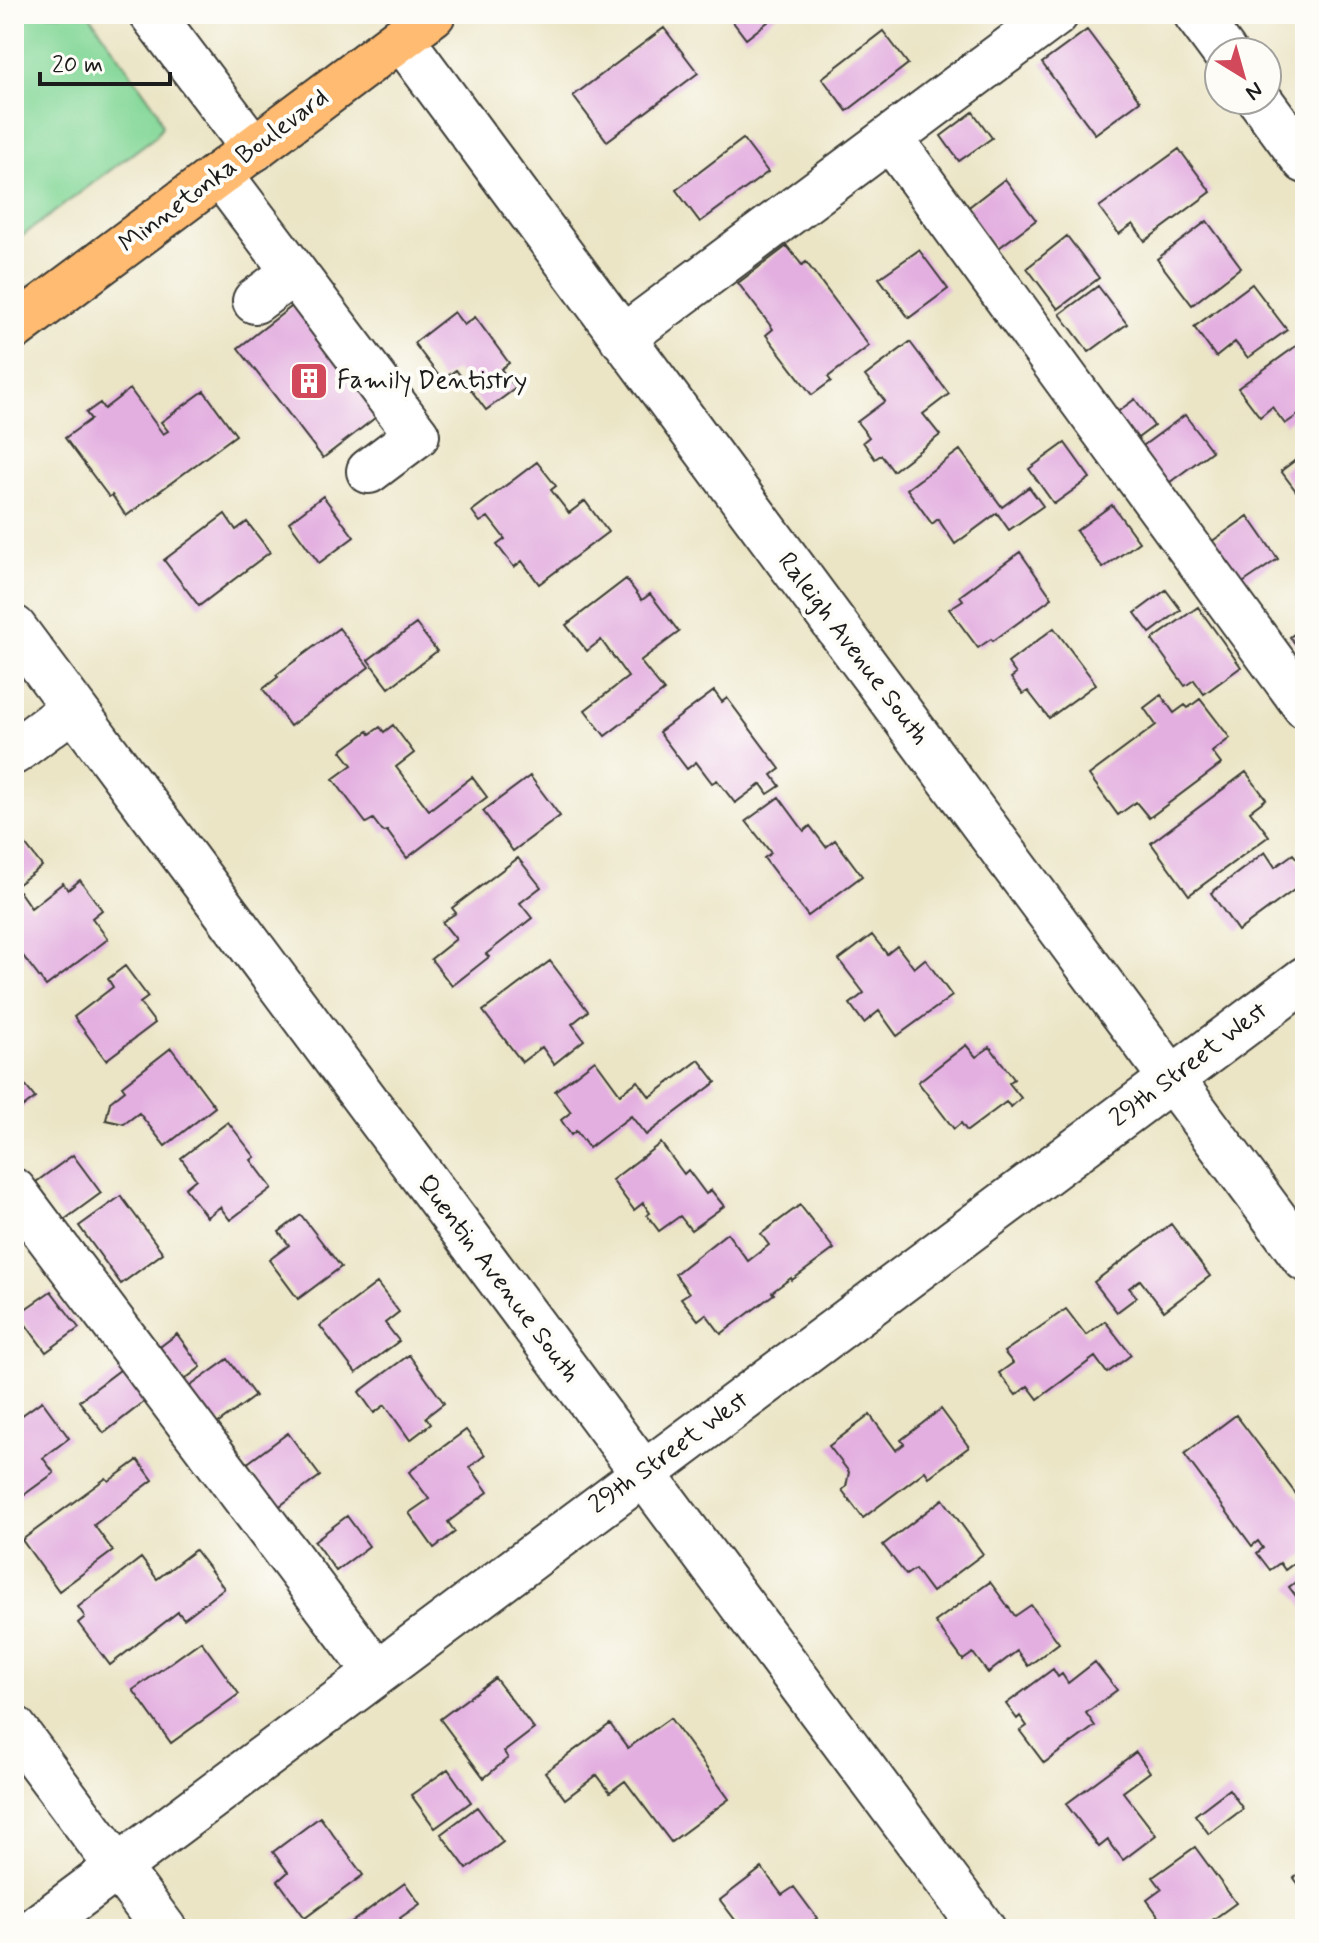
<svg xmlns="http://www.w3.org/2000/svg" width="1319" height="1943" viewBox="0 0 1319 1943" font-family="Mynerve,sans-serif">
<style>
.green{fill:#86d89a;stroke:#517a5b;stroke-width:2}
.building{fill:#e3afe0}
.lines{fill:none;stroke-linecap:round;stroke-linejoin:round}
.minor-casing{stroke:#3b3a36;stroke-width:48}
.major-casing{stroke:#3b3a36;stroke-width:48}
.minor{stroke:#fff;stroke-width:44}
.major{stroke:#febb71;stroke-width:44}
.labels{text-anchor:middle;dominant-baseline:central;stroke-width:8;stroke-linejoin:round;paint-order:stroke}
.street-label{font-size:26px;fill:#1c1c1c;stroke:#fdfcf7}
.poi-label{font-size:26px;fill:#1c1c1c;stroke:#fdfcf7;text-anchor:start}
</style>
<rect width="100%" height="100%" fill="#fdfcf7"/>
<filter id="ink" filterUnits="userSpaceOnUse"><feTurbulence type="fractalNoise" baseFrequency=".0125" numOctaves="2"/><feDisplacementMap in="SourceGraphic" scale="16" xChannelSelector="R" yChannelSelector="G"/><feConvolveMatrix kernelMatrix="1 2 1 2 8 2 1 2 1" color-interpolation-filters="sRGB"/></filter>
<filter id="wash" filterUnits="userSpaceOnUse"><feTurbulence type="fractalNoise" baseFrequency=".006" numOctaves="4" result="noise"/><feDisplacementMap in="SourceGraphic" scale="32" xChannelSelector="R" yChannelSelector="G"/><feGaussianBlur stdDeviation="1.8" result="paint"/><feColorMatrix in="noise" values="0 0 0 0 0 0 0 0 0 0 0 0 0 0 0 0 0 1.4 0 .05"/><feComposite in="paint" operator="in"/></filter>
<g filter="url(#wash)">
<rect width="100%" height="100%" fill="#ebe5c6"/>
<path class="green" d="M14 14H89L157 110 162 126 156 136 14 242Z"/>
<g id="blocks">
<path class="building" d="M727 14H778L746 39Z
M664 28 698 73 607 141 573 96Z
M1087 30 1140 101 1095 134 1042 63Z
M883 31 908 64 847 111 822 78Z
M973 112 992 138 959 161 941 136Z
M743 139 768 172 700 222 676 190Z
M1179 149 1211 192 1145 241 1133 224 1119 234 1099 207Z
M1005 179 1036 220 996 250 965 210Z
M1207 221 1241 267 1192 305 1157 259Z
M1067 236 1099 278 1058 309 1027 268Z
M787 246 802 265 806 262 869 346 828 377 831 381 812 395 766 335 773 329 738 283Z
M919 250 948 289 909 318 879 278Z
M1252 284 1287 330 1248 358 1235 342 1216 357 1194 327Z
M1098 286 1127 324 1089 352 1060 314Z
M295 304 380 414 323 458 238 348Z
M454 312 464 325 475 317 509 363 501 369 516 388 486 410 456 370 442 380 414 343Z
M910 342 949 394 923 414 940 435 893 471 881 455 875 459 863 442 869 437 857 422 885 401 865 376Z
M1299 344 1305 352V410L1285 424 1272 407 1260 417 1238 388Z
M130 389 163 434 168 431 161 422 204 391 236 435 126 516 112 495 109 497 65 438 91 419 86 413 100 403 104 409Z
M1135 399 1154 426 1131 443 1112 416Z
M1185 415 1212 451 1166 485 1140 448Z
M1065 443 1090 478 1054 504 1029 469Z
M960 450 1002 507 1029 487 1043 506 1009 530 997 513 955 544 938 519 932 524 907 489Z
M1305 453V503L1281 471Z
M537 462 556 486 551 490 569 513 585 501 608 532 539 584 522 561 514 567 497 545 505 539 488 517 480 522 472 511Z
M323 496 354 537 319 563 289 522Z
M1112 505 1139 542 1103 568 1076 531Z
M225 514 236 530 247 522 270 552 199 606 164 560Z
M1248 516 1278 559 1241 584 1211 542Z
M1020 552 1052 598 993 641 991 639 978 648 949 609 963 600 960 596Z
M626 579 642 600 650 594 679 632 640 661 664 691 605 736 585 710 628 677 601 640 587 651 566 625Z
M1166 590 1181 610 1150 633 1135 613Z
M1198 607 1241 667 1204 694 1194 680 1185 686 1152 640Z
M416 624 437 651 389 688 368 660Z
M1305 626V657L1290 637Z
M339 628 369 667 290 726 263 689 278 677 276 675Z
M1054 628 1096 684 1049 718 1028 691 1023 694 1011 678 1016 674 1008 663Z
M714 691 722 702 727 698 780 769 772 775 780 786 768 794 761 784 735 803 717 780 712 783 696 762 687 769 659 732Z
M1161 695 1174 713 1185 705 1188 708 1200 699 1230 738 1212 752 1221 764 1149 818 1136 802 1118 815 1089 775 1156 725 1144 708Z
M393 725 414 753 396 767 429 810 472 777 487 797 407 858 387 831 383 832 373 819 366 823 333 779 352 765 341 751 368 731 370 734 380 727 384 732Z
M1246 772 1266 799 1250 811 1269 836 1189 895 1151 843Z
M530 776 560 816 513 851 483 811Z
M779 797 804 831 810 826 826 847 835 840 862 876 808 916 764 858 771 853 746 821Z
M25 844 42 866 14 887V847Z
M1265 852 1275 867 1293 854 1305 869V882L1238 931 1211 893Z
M518 858 541 887 520 903 532 918 486 954 489 957 452 986 431 959 456 939 442 922 456 913 452 908Z
M80 880 102 910 92 918 108 939 46 986 14 944V894L19 891 31 908 63 883 68 890Z
M872 935 887 954 897 946 914 968 925 959 952 996 897 1036 879 1011 864 1023 850 1004 864 993 839 960Z
M550 961 588 1011 572 1024 584 1040 554 1064 542 1047 522 1062 483 1011Z
M125 966 148 997 140 1003 155 1023 106 1060 74 1017 113 987 108 979Z
M966 1045 976 1057 990 1047 1014 1079 1009 1083 1021 1098 1011 1107 1006 1102 967 1131 961 1123 954 1129 918 1082Z
M171 1048 215 1107 165 1146 139 1113 124 1124 106 1120 110 1102 125 1090 122 1086Z
M595 1060 620 1094 638 1081 650 1097 699 1060 716 1082 646 1135 631 1116 589 1148 576 1131 571 1135 561 1120 571 1112 555 1091Z
M14 1071 35 1098 14 1114Z
M228 1122 255 1157 251 1160 272 1188 230 1220 220 1207 207 1217 185 1188 196 1179 181 1158Z
M661 1143 684 1174 688 1170 706 1194 711 1190 724 1206 691 1230 680 1216 659 1231 647 1215 650 1213 643 1203 634 1210 612 1180Z
M73 1155 101 1193 64 1220 36 1182Z
M121 1196 163 1253 121 1284 79 1226Z
M800 1205 834 1249 792 1280 791 1278 772 1292 774 1294 721 1334 706 1314 698 1320 681 1298 689 1293 675 1274 727 1233 748 1261 769 1245 761 1234Z
M301 1215 341 1267 298 1299 269 1260 289 1245 279 1232Z
M1171 1224 1210 1276 1164 1311 1140 1280 1129 1288 1137 1297 1117 1312 1094 1282Z
M377 1283 399 1312 385 1323 399 1341 356 1373 320 1326Z
M51 1291 79 1328 46 1352 18 1314Z
M1066 1309 1086 1335 1105 1321 1131 1355 1107 1373 1095 1357 1038 1399 1028 1386 1016 1395 999 1373 1013 1363 1004 1352Z
M177 1334 201 1367 181 1382 156 1350Z
M409 1355 444 1403 426 1417 431 1424 410 1440 385 1405 374 1413 359 1392Z
M228 1359 255 1396 213 1427 185 1390Z
M124 1367 149 1398 104 1433 79 1401Z
M42 1401 69 1438 43 1458 54 1473 14 1502V1421Z
M941 1409 969 1447 929 1477 925 1471 863 1518 842 1490 846 1487 849 1472 829 1446 870 1415 896 1450 904 1444 901 1440Z
M1236 1415 1305 1506V1555L1285 1570 1280 1563 1270 1570 1257 1553 1263 1548 1258 1541 1252 1546 1184 1454Z
M466 1430 485 1455 470 1467 488 1492 448 1522 455 1532 434 1548 409 1513 429 1499 409 1472Z
M288 1433 320 1476 277 1508 245 1465Z
M138 1460 153 1480 94 1525 113 1551 59 1591 22 1540 106 1478 109 1481Z
M943 1499 983 1554 932 1592 915 1569 906 1575 883 1545Z
M347 1516 369 1546 336 1571 314 1541Z
M195 1550 224 1588 184 1619 178 1612 110 1665 78 1623 85 1617 78 1607 141 1558 157 1579Z
M1305 1575V1608L1289 1587Z
M990 1582 1015 1616 1031 1605 1059 1643 1028 1666 1017 1651 988 1673 973 1653 963 1660 935 1622Z
M201 1641 239 1694 171 1743 133 1690Z
M1095 1662 1117 1690 1086 1713 1095 1726 1044 1763 1020 1731 1027 1726 1020 1716 1017 1719 1006 1704 1053 1669 1058 1677 1062 1674 1068 1683Z
M495 1678 534 1729 504 1752 508 1758 484 1778 440 1719Z
M670 1718 729 1799 671 1842 625 1781 610 1792 597 1775 565 1799 545 1772 610 1724 628 1748Z
M1136 1752 1150 1772 1123 1792 1156 1835 1123 1860 1108 1840 1099 1847 1066 1804Z
M448 1769 471 1802 435 1828 411 1795Z
M1229 1789 1243 1809 1209 1834 1195 1815Z
M477 1807 503 1842 467 1869 441 1834Z
M320 1817 363 1875 305 1918 278 1881 288 1872 273 1852Z
M1195 1847 1236 1903 1200 1929H1192L1187 1922 1177 1929H1168L1147 1900 1162 1889 1153 1877Z
M762 1868 782 1895 794 1887 817 1918 802 1929H742L720 1900Z
M1305 1870V1893L1294 1878Z
M405 1883 420 1904 400 1918 407 1929H342Z"/>
</g>
</g>
<g filter="url(#ink)">
<use href="#blocks" fill-opacity="0" stroke="#3b3a36" stroke-width="2"/>
<g class="lines">
<defs>
<path id="minor" d="M152 14 254 149
M1196 14 1224 52
M401 38 1305 1259
M1260 100 1305 161
M890 138 1305 706
M220 174 417 435 369 471
M255 301 294 272
M622 338 1056 14
M14 628 983 1929
M14 752 73 708
M14 1191 376 1672
M14 1728 164 1929
M35 1929 1305 979"/>
<path id="major" d="M14 328 433 14"/>
</defs>
<use href="#minor" class="minor-casing"/>
<use href="#major" class="major-casing"/>
<use href="#minor" class="minor"/>
<use href="#major" class="major"/>
</g>
</g>
<defs>
<symbol id="building-square" viewBox="-11 -11 22 22"><rect x="-9" y="-9" width="18" height="18" rx="4" fill="#d1495b" stroke="#fdfcf7"/><path d="M-4-6H4V6H1V3H-1V6H-4ZM-2.5-4.3h1.7v1.8h-1.7ZM.8-4.3h1.7v1.8H.8ZM-2.5-1h1.7V.8h-1.7ZM.8-1h1.7V.8H.8Z" fill="#fff"/></symbol>
</defs>
<g fill-rule="evenodd">
<use href="#building-square" x="287" y="359" width="44" height="44"/>
</g>
<g class="labels">
<g class="street-label">
<text transform="translate(224 171) rotate(-37)">Minnetonka Boulevard</text>
<text transform="translate(853 649) rotate(53)">Raleigh Avenue South</text>
<text transform="translate(1189 1065) rotate(-37)">29th Street West</text>
<text transform="translate(498 1279) rotate(53)">Quentin Avenue South</text>
<text transform="translate(669 1453) rotate(-36)">29th Street West</text>
</g>
<g class="poi-label">
<text x="337" y="381">Family Dentistry</text>
</g>
</g>
<rect width="1319" height="1943" fill="none" stroke="#fdfcf7" stroke-width="48"/>
<g transform="translate(1243 76) rotate(143)"><circle r="38" fill="#fdfcf7" stroke="#a3a29f" stroke-width="2"/>
<path d="M0-6L14 30L0 20L-14 30Z" fill="#d1495b"/>
<text y="-12" font-size="22" font-weight="bold" text-anchor="middle" fill="#1c1c1c">N</text>
</g>
<path d="M40 72v12h130v-12" fill="none" stroke="#1c1c1c" stroke-width="4"/>
<text x="52" y="72" font-size="24" fill="#1c1c1c" stroke="#fdfcf7" stroke-width="6" paint-order="stroke">20 m</text>
</svg>
